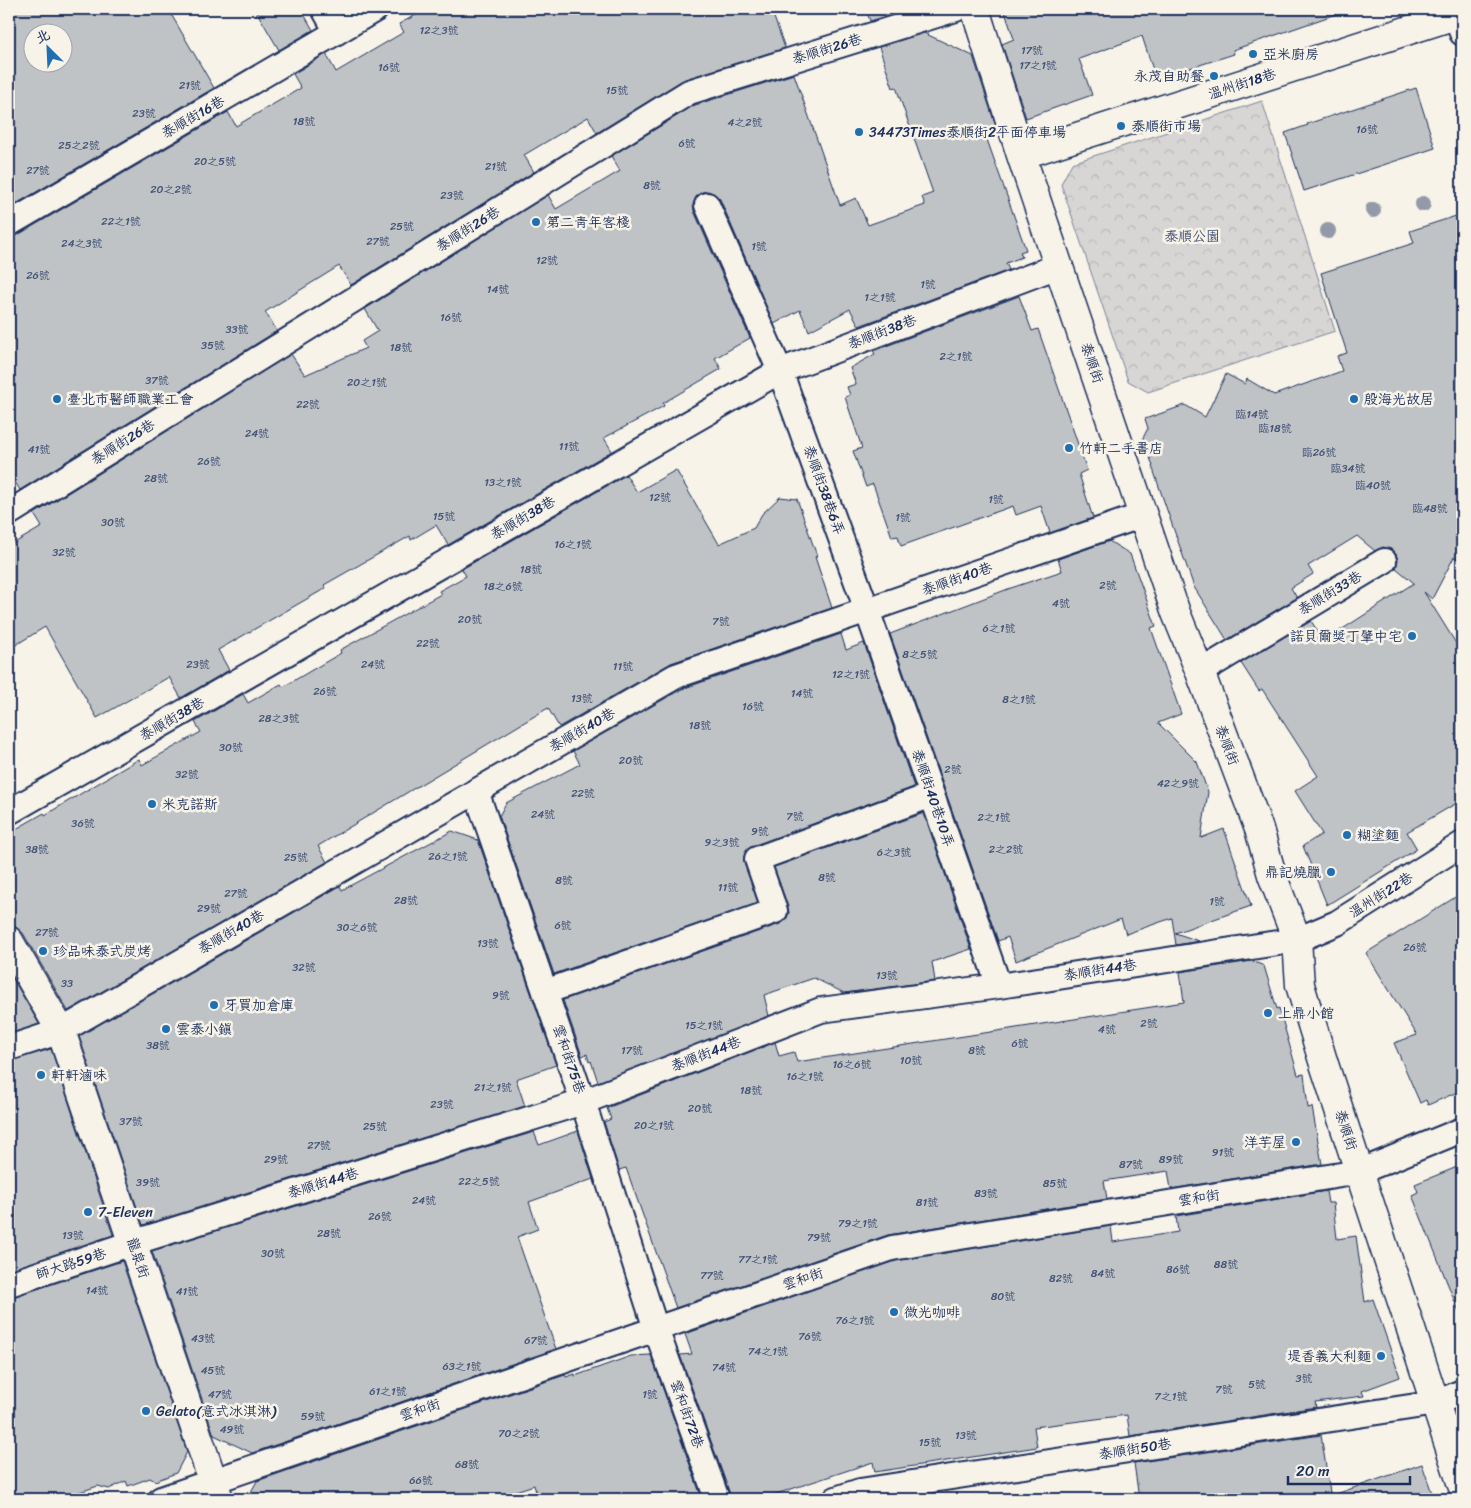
<svg xmlns="http://www.w3.org/2000/svg" width="1471" height="1508" viewBox="0 0 1471 1508" font-family="Sriracha,'LXGW WenKai TC',sans-serif">
<style>
.park{fill:url(#park-crowns);stroke:#798299}
.building{fill:#c0c3c5;stroke:#1b2f5e;fill-rule:evenodd}
.lines{fill:none;stroke-linecap:round;stroke-linejoin:round}
.lane-casing{stroke:#1b2f5e;stroke-width:28}
.street-casing{stroke:#1b2f5e;stroke-width:31}
.lane{stroke:#f7f3e8;stroke-width:24}
.street{stroke:#f7f3e8;stroke-width:28}
.tree{fill:#9399a9}
.poi-dot{fill:#1f6fb2;stroke:#f7f3e8;stroke-width:2}
.labels{text-anchor:middle;dominant-baseline:central;stroke-width:5;stroke-linejoin:round;paint-order:stroke}
.number-label{font-size:11px;fill:#445478}
.street-label{font-size:14px;fill:#1b2f5e;stroke:#f7f3e8}
.poi-label{font-size:14px;fill:#1b2f5e;stroke:#f7f3e8;text-anchor:start}
.park-label{font-size:14px;fill:#415076;stroke:#f7f3e8}
</style>
<defs>
<pattern id="park-crowns" width="20" height="18" patternUnits="userSpaceOnUse" patternTransform="scale(1.25)"><rect width="20" height="18" fill="#d7d6d4"/><path d="M2 6a3 3 0 1 1 6 0M12 15a3 3 0 1 1 6 0" fill="none" stroke="#b8b8b8"/></pattern>
</defs>
<rect width="100%" height="100%" fill="#f7f3e8"/>
<filter id="ink" filterUnits="userSpaceOnUse"><feTurbulence type="fractalNoise" baseFrequency=".02" numOctaves="2"/><feDisplacementMap in="SourceGraphic" scale="10" xChannelSelector="R" yChannelSelector="G"/><feConvolveMatrix kernelMatrix="1 2 1 2 8 2 1 2 1" color-interpolation-filters="sRGB"/></filter>
<g filter="url(#ink)">
<path class="park" d="M1262 101 1335 331 1148 392 1128 381 1061 184 1072 163Z"/>
<path class="building" d="M9 9H168L214 88 9 208ZM32 32H62V62H32Z
M255 9H301L313 30 279 50Z
M427 9H771L785 48 685 79 597 133 588 117 524 155 534 172 351 285 339 266 265 312 277 331 20 490 9 472V238L16 236 228 112 236 126 301 88 293 74 326 54 336 72 404 32 399 24Z
M866 9H871L887 16 870 21Z
M1004 9H1335L1336 14 1233 50 1234 54 1156 79 1142 36 1079 59 1092 95 1026 118 1002 44 1014 39Z
M924 33 973 56 996 127 984 131 1026 250 1020 252 1022 257 1006 263 1009 270 859 326 850 309 809 331 800 310 774 324 720 199 715 194 708 191 702 192 696 197 693 204 694 211 750 338 715 358 721 369 663 403 664 406 604 438 612 451 448 545 436 525 411 540 410 536 324 585 326 588 218 650 229 670 181 698 169 677 97 718 45 627 9 649V546L42 527 34 514 291 354 305 375 366 348 362 341 378 331 365 309 548 195 556 209 620 171 611 156 695 105 794 74 840 205 856 198 868 225 925 205 922 197 933 193 896 87 893 88 879 47Z
M1416 88 1435 148 1304 191 1285 133 1308 125 1307 124Z
M1462 214V560L1454 557 1432 599 1424 592 1462 653V800L1407 832 1417 849 1327 905 1303 846 1322 834 1295 791 1318 776 1262 689 1259 691 1241 663 1311 621 1324 641 1414 583 1396 568 1398 560 1396 554 1391 549 1383 547 1375 551 1357 536 1308 566 1313 574 1291 588 1297 598 1227 640 1194 587 1168 513 1152 466H1153L1143 438 1148 428 1145 419 1185 405 1205 417 1226 374 1245 384 1247 379 1274 395 1342 371 1337 356 1347 353 1321 273 1414 243 1410 231Z
M1019 296 1032 331 1038 329 1087 470 1079 474 1093 518 1050 533 1041 506 1016 515 1013 506 901 546 898 536 892 537 873 484 866 487 853 451 862 448 845 397 850 395 847 387 856 384 850 368 875 354 873 351Z
M676 470 719 544 754 528 762 514 780 497 797 499 817 556 815 557 832 608 671 663 559 727 548 708 318 846 327 862 68 1011 23 933 16 927 9 925V833L44 813 45 815 139 759 142 765 201 732 195 722 243 694 248 703 281 684 283 687 341 653 340 650 441 594 439 591 466 576 462 569 626 475 637 492Z
M1109 541 1130 554 1156 626 1151 628 1181 714 1158 723 1197 762 1208 792 1201 838 1224 829 1251 906 1175 933 1199 941 1176 945 1172 918 1126 934 1121 919 1016 961 1008 937 998 941 890 634 1008 589 1062 571 1058 559Z
M841 634 846 650 864 643 914 787 752 846 747 850 744 856V863L758 903 554 974 499 816 506 803 580 764 573 751 682 689Z
M924 813 971 949 932 962 935 981 844 993 814 978 764 995 769 1016 598 1082 591 1061 589 1062 587 1054 582 1056 563 1000 780 924 786 920 789 913 788 907 774 867Z
M452 831 478 840 556 1065 516 1079 525 1106 143 1225 79 1036 340 886 342 890Z
M1462 893V1090L1428 1105 1426 1100 1420 1103 1394 1043 1417 1035 1366 953Z
M1252 961 1264 966 1277 1009 1279 1008 1298 1075 1304 1074 1308 1108 1312 1107 1322 1164 1171 1189 1168 1171 1104 1181 1107 1199 888 1235 676 1308 626 1168 619 1170 604 1122 611 1119 607 1108 775 1042 779 1056 794 1052 797 1062 1184 1002 1180 972Z
M9 972 39 1024 9 1034Z
M51 1049 113 1235 9 1270V1061Z
M578 1131 593 1179 529 1202 538 1229 517 1237 556 1349 252 1453 214 1435 152 1251 534 1132 539 1145Z
M1462 1165V1316L1461 1317 1412 1195 1418 1192 1415 1184Z
M1326 1191 1328 1203H1333L1337 1239 1356 1236 1365 1302 1373 1299 1400 1377 1362 1391 1364 1396 1315 1402 1316 1407 1130 1436 1127 1415 1034 1427 1037 1447 875 1472 873 1462 761 1499H730V1494L680 1355 692 1354 685 1334 895 1261 1111 1226 1113 1242 1178 1232 1176 1216Z
M122 1261 187 1452 176 1473 155 1481 150 1478 128 1486 126 1481 109 1489 98 1486 58 1499H9V1297H13Z
M651 1355 702 1499H538L534 1485 491 1499H247L257 1481 565 1375 566 1377 575 1374V1376L631 1356Z
M1321 1435 1331 1499H1139L1134 1463Z
M1422 1464 1434 1499H1337L1336 1494Z"/>
<g class="lines">
<defs>
<path id="lane" d="M324 9 337 32
M1457 15 1462 33
M707 205 780 371 867 610 999 986
M9 224 376 9
M9 513 689 92 956 9
M1200 672 1384 561
M476 791 583 1102 656 1329 717 1499
M9 812 780 371 1058 266
M545 992 775 911 757 859 932 795
M9 1048 61 1031 676 676 1143 515
M9 1284 132 1243 583 1102 821 1010 999 986 1297 940 1337 923 1462 844
M161 1499 892 1248 1359 1172 1462 1130
M836 1499 860 1491 1436 1403 1462 1392"/>
<path id="street" d="M975 9 1021 155 1176 613 1200 672 1259 829 1272 875 1297 940 1300 985 1323 1061 1462 1485
M1021 155 1462 13
M9 941 61 1031 219 1499"/>
</defs>
<use href="#lane" class="lane-casing"/>
<use href="#street" class="street-casing"/>
<use href="#lane" class="lane"/>
<use href="#street" class="street"/>
</g>
<g class="tree">
<circle cx="1423" cy="204" r="8"/>
<circle cx="1373" cy="210" r="8"/>
<circle cx="1328" cy="231" r="8"/>
</g>
</g>
<g class="poi-dot">
<circle cx="1253" cy="54" r="5"/>
<circle cx="1214" cy="76" r="5"/>
<circle cx="1121" cy="126" r="5"/>
<circle cx="859" cy="132" r="5"/>
<circle cx="536" cy="222" r="5"/>
<circle cx="57" cy="399" r="5"/>
<circle cx="1354" cy="399" r="5"/>
<circle cx="1069" cy="448" r="5"/>
<circle cx="1412" cy="636" r="5"/>
<circle cx="152" cy="804" r="5"/>
<circle cx="1347" cy="835" r="5"/>
<circle cx="1331" cy="872" r="5"/>
<circle cx="43" cy="951" r="5"/>
<circle cx="214" cy="1005" r="5"/>
<circle cx="1268" cy="1013" r="5"/>
<circle cx="166" cy="1029" r="5"/>
<circle cx="41" cy="1075" r="5"/>
<circle cx="1296" cy="1142" r="5"/>
<circle cx="88" cy="1212" r="5"/>
<circle cx="894" cy="1312" r="5"/>
<circle cx="1381" cy="1356" r="5"/>
<circle cx="146" cy="1411" r="5"/>
</g>
<g class="labels">
<g class="number-label">
<text x="439" y="30">12之3號</text>
<text x="1032" y="50">17號</text>
<text x="1038" y="65">17之1號</text>
<text x="389" y="67">16號</text>
<text x="190" y="85">21號</text>
<text x="617" y="90">15號</text>
<text x="144" y="113">23號</text>
<text x="304" y="121">18號</text>
<text x="745" y="122">4之2號</text>
<text x="1367" y="129">16號</text>
<text x="687" y="143">6號</text>
<text x="79" y="145">25之2號</text>
<text x="215" y="161">20之5號</text>
<text x="496" y="166">21號</text>
<text x="38" y="170">27號</text>
<text x="652" y="185">8號</text>
<text x="171" y="189">20之2號</text>
<text x="452" y="195">23號</text>
<text x="121" y="221">22之1號</text>
<text x="402" y="226">25號</text>
<text x="378" y="241">27號</text>
<text x="82" y="243">24之3號</text>
<text x="759" y="246">1號</text>
<text x="547" y="260">12號</text>
<text x="38" y="275">26號</text>
<text x="928" y="284">1號</text>
<text x="498" y="289">14號</text>
<text x="880" y="297">1之1號</text>
<text x="451" y="317">16號</text>
<text x="237" y="329">33號</text>
<text x="213" y="345">35號</text>
<text x="401" y="347">18號</text>
<text x="956" y="356">2之1號</text>
<text x="157" y="380">37號</text>
<text x="367" y="382">20之1號</text>
<text x="308" y="404">22號</text>
<text x="1252" y="414">臨14號</text>
<text x="1275" y="428">臨18號</text>
<text x="257" y="433">24號</text>
<text x="569" y="446">11號</text>
<text x="39" y="449">41號</text>
<text x="1319" y="452">臨26號</text>
<text x="209" y="461">26號</text>
<text x="1348" y="468">臨34號</text>
<text x="156" y="478">28號</text>
<text x="503" y="482">13之1號</text>
<text x="1373" y="485">臨40號</text>
<text x="660" y="497">12號</text>
<text x="996" y="499">1號</text>
<text x="1430" y="508">臨48號</text>
<text x="444" y="516">15號</text>
<text x="903" y="517">1號</text>
<text x="113" y="522">30號</text>
<text x="573" y="544">16之1號</text>
<text x="64" y="552">32號</text>
<text x="531" y="569">18號</text>
<text x="1108" y="585">2號</text>
<text x="503" y="586">18之6號</text>
<text x="1061" y="603">4號</text>
<text x="470" y="619">20號</text>
<text x="721" y="621">7號</text>
<text x="999" y="628">6之1號</text>
<text x="428" y="643">22號</text>
<text x="920" y="654">8之5號</text>
<text x="198" y="664">23號</text>
<text x="373" y="664">24號</text>
<text x="623" y="666">11號</text>
<text x="851" y="674">12之1號</text>
<text x="325" y="691">26號</text>
<text x="802" y="693">14號</text>
<text x="582" y="698">13號</text>
<text x="1019" y="699">8之1號</text>
<text x="753" y="706">16號</text>
<text x="279" y="718">28之3號</text>
<text x="700" y="725">18號</text>
<text x="231" y="747">30號</text>
<text x="631" y="760">20號</text>
<text x="953" y="769">2號</text>
<text x="187" y="774">32號</text>
<text x="1178" y="783">42之9號</text>
<text x="583" y="793">22號</text>
<text x="543" y="814">24號</text>
<text x="795" y="816">7號</text>
<text x="994" y="817">2之1號</text>
<text x="83" y="823">36號</text>
<text x="760" y="831">9號</text>
<text x="722" y="842">9之3號</text>
<text x="37" y="849">38號</text>
<text x="1006" y="849">2之2號</text>
<text x="894" y="852">6之3號</text>
<text x="448" y="856">26之1號</text>
<text x="296" y="857">25號</text>
<text x="827" y="877">8號</text>
<text x="564" y="880">8號</text>
<text x="728" y="887">11號</text>
<text x="236" y="893">27號</text>
<text x="406" y="900">28號</text>
<text x="1217" y="901">1號</text>
<text x="209" y="908">29號</text>
<text x="563" y="925">6號</text>
<text x="357" y="927">30之6號</text>
<text x="47" y="932">27號</text>
<text x="488" y="943">13號</text>
<text x="1415" y="947">26號</text>
<text x="304" y="967">32號</text>
<text x="887" y="975">13號</text>
<text x="67" y="983">33</text>
<text x="501" y="995">9號</text>
<text x="1149" y="1023">2號</text>
<text x="704" y="1025">15之1號</text>
<text x="1107" y="1029">4號</text>
<text x="1020" y="1043">6號</text>
<text x="158" y="1045">38號</text>
<text x="632" y="1050">17號</text>
<text x="977" y="1050">8號</text>
<text x="911" y="1060">10號</text>
<text x="852" y="1064">16之6號</text>
<text x="805" y="1076">16之1號</text>
<text x="493" y="1087">21之1號</text>
<text x="751" y="1090">18號</text>
<text x="442" y="1104">23號</text>
<text x="700" y="1108">20號</text>
<text x="131" y="1121">37號</text>
<text x="654" y="1125">20之1號</text>
<text x="375" y="1126">25號</text>
<text x="319" y="1145">27號</text>
<text x="1223" y="1152">91號</text>
<text x="276" y="1159">29號</text>
<text x="1171" y="1159">89號</text>
<text x="1131" y="1164">87號</text>
<text x="479" y="1181">22之5號</text>
<text x="148" y="1182">39號</text>
<text x="1055" y="1183">85號</text>
<text x="986" y="1193">83號</text>
<text x="424" y="1200">24號</text>
<text x="927" y="1202">81號</text>
<text x="380" y="1216">26號</text>
<text x="858" y="1223">79之1號</text>
<text x="329" y="1233">28號</text>
<text x="73" y="1235">13號</text>
<text x="819" y="1237">79號</text>
<text x="273" y="1253">30號</text>
<text x="758" y="1259">77之1號</text>
<text x="1226" y="1264">88號</text>
<text x="1178" y="1269">86號</text>
<text x="1103" y="1273">84號</text>
<text x="712" y="1275">77號</text>
<text x="1061" y="1278">82號</text>
<text x="97" y="1290">14號</text>
<text x="187" y="1291">41號</text>
<text x="1003" y="1296">80號</text>
<text x="855" y="1320">76之1號</text>
<text x="810" y="1336">76號</text>
<text x="203" y="1338">43號</text>
<text x="536" y="1340">67號</text>
<text x="768" y="1351">74之1號</text>
<text x="462" y="1366">63之1號</text>
<text x="724" y="1367">74號</text>
<text x="213" y="1370">45號</text>
<text x="1304" y="1378">3號</text>
<text x="1257" y="1384">5號</text>
<text x="1224" y="1389">7號</text>
<text x="388" y="1391">61之1號</text>
<text x="220" y="1394">47號</text>
<text x="650" y="1394">1號</text>
<text x="1171" y="1396">7之1號</text>
<text x="313" y="1416">59號</text>
<text x="232" y="1429">49號</text>
<text x="519" y="1433">70之2號</text>
<text x="966" y="1435">13號</text>
<text x="930" y="1442">15號</text>
<text x="467" y="1464">68號</text>
<text x="421" y="1480">66號</text>
</g>
<g class="street-label">
<text transform="translate(827 49) rotate(-17)">泰順街26巷</text>
<text transform="translate(1242 84) rotate(-18)">溫州街18巷</text>
<text transform="translate(193 117) rotate(-30)">泰順街16巷</text>
<text transform="translate(468 229) rotate(-32)">泰順街26巷</text>
<text transform="translate(882 332) rotate(-21)">泰順街38巷</text>
<text transform="translate(1092 363) rotate(71)">泰順街</text>
<text transform="translate(123 442) rotate(-32)">泰順街26巷</text>
<text transform="translate(824 490) rotate(70)">泰順街38巷6弄</text>
<text transform="translate(523 518) rotate(-30)">泰順街38巷</text>
<text transform="translate(957 579) rotate(-19)">泰順街40巷</text>
<text transform="translate(1330 593) rotate(-31)">泰順街33巷</text>
<text transform="translate(172 719) rotate(-30)">泰順街38巷</text>
<text transform="translate(582 730) rotate(-30)">泰順街40巷</text>
<text transform="translate(1227 745) rotate(69)">泰順街</text>
<text transform="translate(933 798) rotate(71)">泰順街40巷10弄</text>
<text transform="translate(1381 895) rotate(-32)">溫州街22巷</text>
<text transform="translate(231 932) rotate(-30)">泰順街40巷</text>
<text transform="translate(1100 970) rotate(-9)">泰順街44巷</text>
<text transform="translate(706 1054) rotate(-21)">泰順街44巷</text>
<text transform="translate(569 1059) rotate(71)">雲和街75巷</text>
<text transform="translate(1346 1130) rotate(72)">泰順街</text>
<text transform="translate(323 1183) rotate(-17)">泰順街44巷</text>
<text transform="translate(1199 1198) rotate(-9)">雲和街</text>
<text transform="translate(138 1258) rotate(71)">龍泉街</text>
<text transform="translate(71 1264) rotate(-18)">師大路59巷</text>
<text transform="translate(803 1279) rotate(-19)">雲和街</text>
<text transform="translate(420 1410) rotate(-19)">雲和街</text>
<text transform="translate(687 1414) rotate(70)">雲和街72巷</text>
<text transform="translate(1135 1449) rotate(-9)">泰順街50巷</text>
</g>
<g class="poi-label">
<text x="1263" y="54">亞米廚房</text>
<text x="1204" y="76" text-anchor="end">永茂自助餐</text>
<text x="1131" y="126">泰順街市場</text>
<text x="869" y="132">34473Times泰順街2平面停車場</text>
<text x="546" y="222">第二青年客棧</text>
<text x="67" y="399">臺北市醫師職業工會</text>
<text x="1364" y="399">殷海光故居</text>
<text x="1079" y="448">竹軒二手書店</text>
<text x="1402" y="636" text-anchor="end">諾貝爾獎丁肇中宅</text>
<text x="162" y="804">米克諾斯</text>
<text x="1357" y="835">糊塗麵</text>
<text x="1321" y="872" text-anchor="end">鼎記燒臘</text>
<text x="53" y="951">珍品味泰式炭烤</text>
<text x="224" y="1005">牙買加倉庫</text>
<text x="1278" y="1013">上鼎小館</text>
<text x="176" y="1029">雲泰小鎮</text>
<text x="51" y="1075">軒軒滷味</text>
<text x="1286" y="1142" text-anchor="end">洋芋屋</text>
<text x="98" y="1212">7-Eleven</text>
<text x="904" y="1312">微光咖啡</text>
<text x="1371" y="1356" text-anchor="end">堤香義大利麵</text>
<text x="156" y="1411">Gelato(意式冰淇淋)</text>
</g>
<g class="park-label">
<text x="1192" y="236">泰順公園</text>
</g>
</g>
<rect width="1471" height="1508" fill="none" stroke="#f7f3e8" stroke-width="30"/>
<rect x="15" y="15" width="1441" height="1478" fill="none" stroke="#1b2f5e" stroke-width="2" filter="url(#ink)"/>
<g transform="translate(48 48) rotate(336)"><circle r="24" fill="#f7f3e8" stroke="#9fa5b1"/>
<path d="M0-4L9 19L0 12L-9 19Z" fill="#1f6fb2"/>
<text y="-8" font-size="14" font-weight="bold" text-anchor="middle" fill="#1b2f5e">北</text>
</g>
<path d="M1288 1476v8h122v-8" fill="none" stroke="#1b2f5e" stroke-width="2.5"/>
<text x="1296" y="1476" font-size="15" fill="#1b2f5e" stroke="#f7f3e8" stroke-width="4" paint-order="stroke">20 m</text>
</svg>
